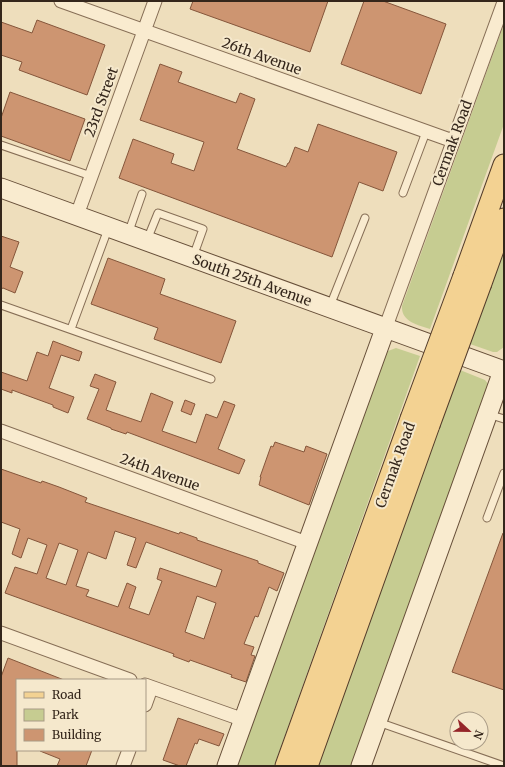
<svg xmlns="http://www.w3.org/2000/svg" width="505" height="767" viewBox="0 0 505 767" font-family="Merriweather,serif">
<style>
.green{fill:#c6cc91}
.building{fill:#cd9571;stroke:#85563b;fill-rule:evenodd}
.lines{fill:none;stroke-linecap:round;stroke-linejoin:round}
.lane-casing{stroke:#866e56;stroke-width:9}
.street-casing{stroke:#866e56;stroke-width:15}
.secondary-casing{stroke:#674f39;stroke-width:21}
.primary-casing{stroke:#533c2a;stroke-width:23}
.lane{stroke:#f9ebcf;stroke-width:7}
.street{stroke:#f9ebcf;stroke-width:13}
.secondary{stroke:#f9ebcf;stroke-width:19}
.primary{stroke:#f3d292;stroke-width:21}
.primary-bridge-casing{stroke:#533c2a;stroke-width:23;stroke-linecap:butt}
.primary-bridge{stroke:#f3d292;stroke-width:21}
.labels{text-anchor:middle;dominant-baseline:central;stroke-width:4;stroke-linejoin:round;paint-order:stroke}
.street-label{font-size:14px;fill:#34261b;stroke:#f5e8cc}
</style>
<rect width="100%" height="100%" fill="#eedebc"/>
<path class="green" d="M504 24V124L430 329C418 325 401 322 402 306Z
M504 249V347L497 352H493L470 344Z
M396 348 420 356 274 766H235L384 355 388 351Z
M460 370 485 380 489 385 354 766H316Z"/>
<path class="building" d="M193 1H328L310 52 190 9Z
M364 1H383L446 24 421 94 341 64Z
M37 20 105 45 87 95 19 70 22 62 1 55V22L32 33Z
M160 64 182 72 178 82 236 103 240 93 255 99 237 149 286 167 288 163H289L295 147 308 152 318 124 397 152 383 191 359 182 332 257 119 178 133 139 174 154 171 163 194 171 204 142 140 120Z
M10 92 85 119 70 161 1 136V118Z
M1 236 19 242 10 267 23 272 15 293 3 288 1 289Z
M108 258 165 279 160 294 236 321 221 363 154 339 158 328 91 304Z
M53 341 82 352 79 361 61 355 49 388 74 397 68 413 53 407V405L12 390V393L1 389V372L27 381 37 352 48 356Z
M95 374 116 382 106 410 141 422 151 393 173 402 162 431 196 443 206 414 217 418 224 401 235 405 218 449 245 460 239 474 127 432 126 434 111 429V428L87 419 99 389 90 386Z
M185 400 195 404 191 415 181 411Z
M275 442 304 452 306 446 327 454 309 505 259 485 261 477H260L271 446 273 447Z
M1 469 41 483 42 481 59 487 87 498 85 502 179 534 180 532 197 538V540L258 561V563L284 573 277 591 269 587 258 617 255 616 244 644 254 647 251 655 255 656 246 682 231 677 232 675 190 660 189 662 173 656 174 654 5 593 15 567 37 574 47 545 28 538 21 558 12 554 20 529 1 522ZM115 531 136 538 127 565 136 568 146 542 222 570 216 587 160 568 157 579 162 581 149 615 129 608 136 587 127 583 118 607 86 596 89 590 76 586 88 552 106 559ZM59 543 78 550 66 585 46 578ZM197 596 216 603 204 639 185 632Z
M503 533 504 534V690L452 672Z
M8 658 64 680H17V766H1V677Z
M178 718 224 734 219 746 199 739 197 744 195 743 186 766H180L163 760Z
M40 750H92L86 766H57L60 759 40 751Z"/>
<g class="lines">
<defs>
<path id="lane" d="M1 145 91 176
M403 193 426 132
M128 234 142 194
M147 240 158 213 203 229 193 257
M1 305 211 379
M330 306 365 218
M71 329 108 229
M488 414 504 419
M487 518 504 473
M378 722 504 766"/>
<path id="street" d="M61 1 453 141
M77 215 155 1
M385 329 504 2
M1 431 307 543
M1 633 130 680
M145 685 244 720
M145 705 151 688
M123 766 129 750"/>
<path id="secondary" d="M1 188 504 371
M227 766 385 329
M361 766 503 371"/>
<path id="primary" d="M464 276 504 165
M481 283 504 219
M286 766 411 419
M307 766 429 425"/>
</defs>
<use href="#lane" class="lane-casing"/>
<use href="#street" class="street-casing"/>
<use href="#secondary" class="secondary-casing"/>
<use href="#primary" class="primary-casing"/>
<use href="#lane" class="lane"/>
<use href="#street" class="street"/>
<use href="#secondary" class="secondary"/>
<use href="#primary" class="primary"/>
<defs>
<path id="primary-bridge" d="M411 419 464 276
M429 425 481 283"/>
</defs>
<use href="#primary-bridge" class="primary-bridge-casing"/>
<use href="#primary-bridge" class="primary-bridge"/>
</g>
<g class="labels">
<g class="street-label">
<text transform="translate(262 56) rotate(20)">26th Avenue</text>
<text transform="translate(101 102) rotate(-70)">23rd Street</text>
<text transform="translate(452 143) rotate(-70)">Cermak Road</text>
<text transform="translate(252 280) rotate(20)">South 25th Avenue</text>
<text transform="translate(395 465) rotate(-70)">Cermak Road</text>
<text transform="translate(160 472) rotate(20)">24th Avenue</text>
</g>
</g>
<rect width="505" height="767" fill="none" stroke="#34261b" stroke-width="4"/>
<rect x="16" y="679" width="130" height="72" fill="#f5e8cc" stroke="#a89a85"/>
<rect x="24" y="692" width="20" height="6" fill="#f3d292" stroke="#a89a85"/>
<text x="52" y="699" font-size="12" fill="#34261b">Road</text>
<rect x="24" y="709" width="20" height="12" fill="#c6cc91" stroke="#a89a85"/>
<text x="52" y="719" font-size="12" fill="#34261b">Park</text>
<rect x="24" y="729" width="20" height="12" fill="#cd9571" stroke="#a89a85"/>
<text x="52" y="739" font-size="12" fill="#34261b">Building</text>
<g transform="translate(469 731) rotate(112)"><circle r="19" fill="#f5e8cc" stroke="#a89a85"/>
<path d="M0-3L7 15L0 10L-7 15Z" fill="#952529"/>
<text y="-6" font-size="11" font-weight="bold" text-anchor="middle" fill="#34261b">N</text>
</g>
</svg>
